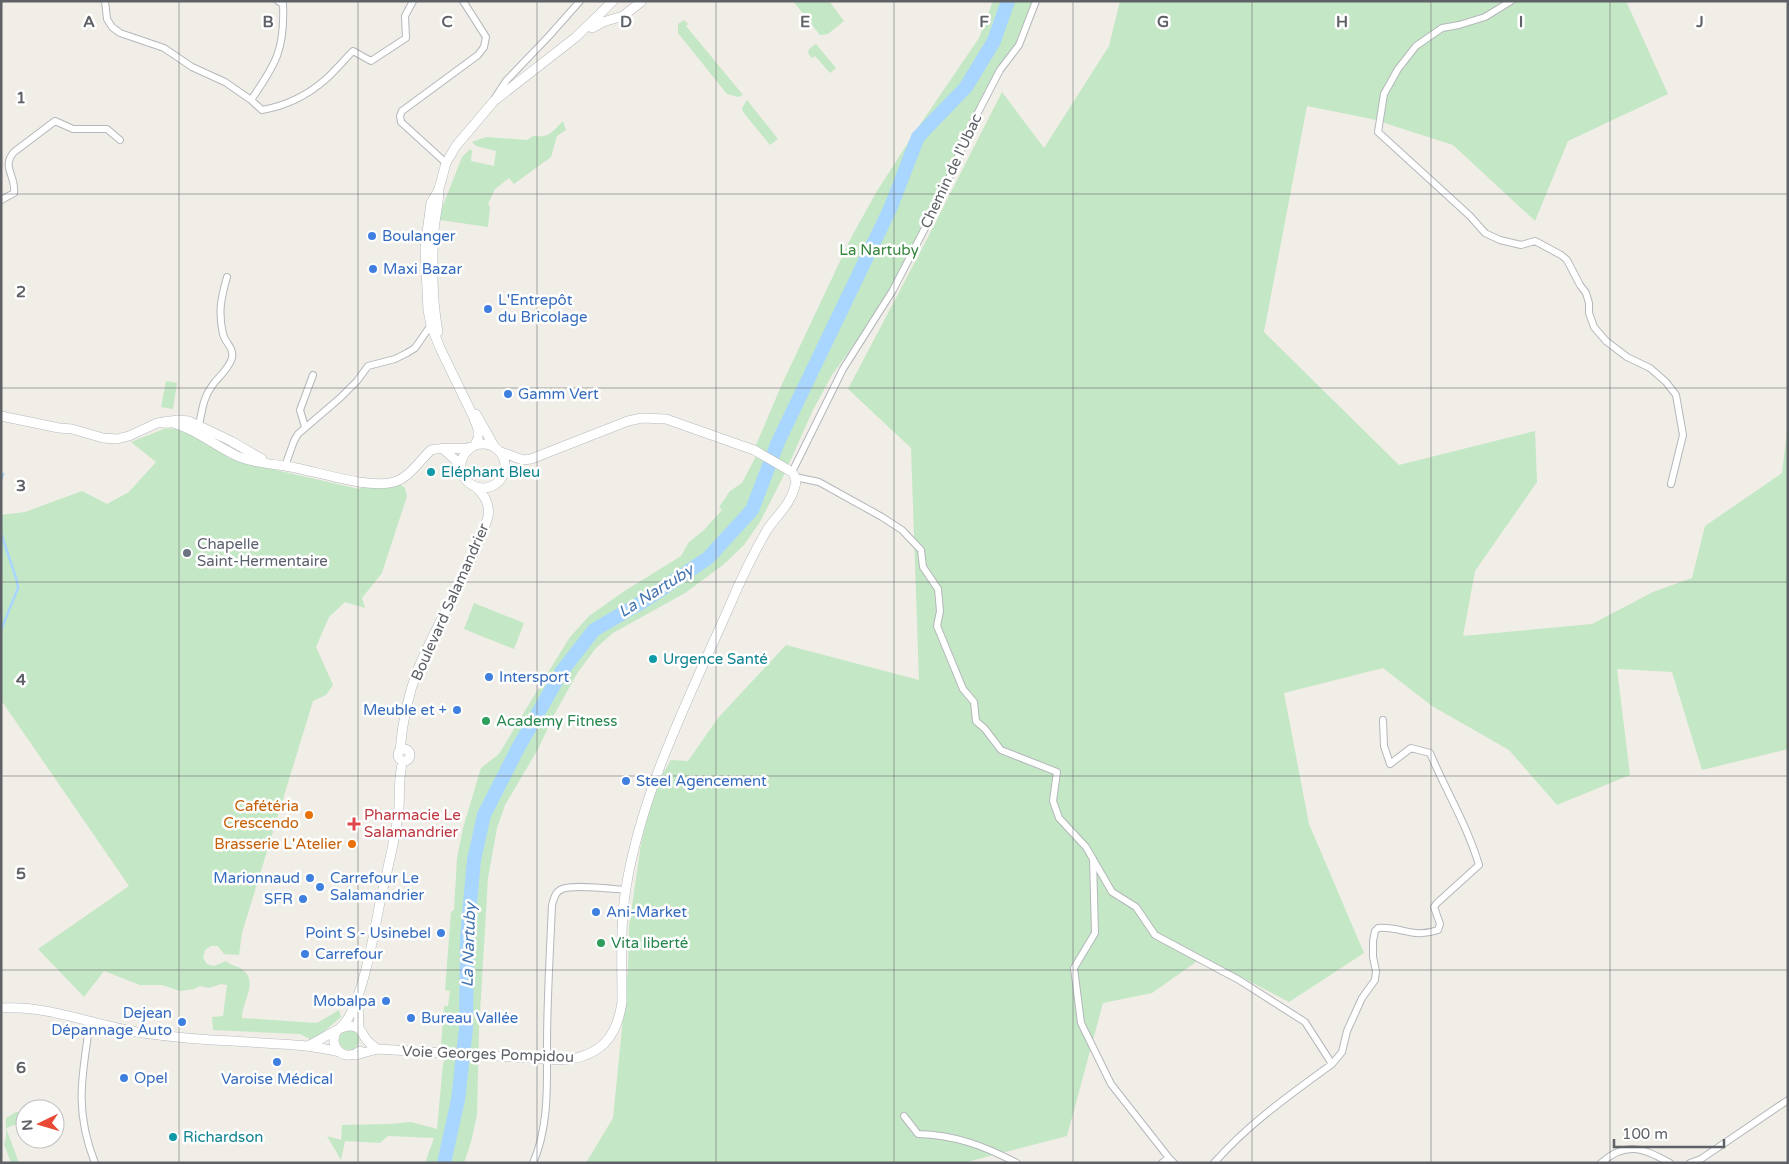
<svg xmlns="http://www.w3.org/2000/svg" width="1789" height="1164" viewBox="0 0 1789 1164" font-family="'Varela Round',sans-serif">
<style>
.green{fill:#c4e7c5}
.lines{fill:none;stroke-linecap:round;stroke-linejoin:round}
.stream{stroke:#a9d6fe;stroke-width:2.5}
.river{stroke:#a9d6fe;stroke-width:14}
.street-casing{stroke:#b4b7bb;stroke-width:8}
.secondary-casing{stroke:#b5b9be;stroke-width:10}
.street{stroke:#fff;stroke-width:6}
.secondary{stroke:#fff;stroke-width:9}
.grid{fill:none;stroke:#5e6267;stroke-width:1;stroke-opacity:0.55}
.shop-dot{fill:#3f7fe0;stroke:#fff;stroke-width:2}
.culture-dot{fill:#0f9aa8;stroke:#fff;stroke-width:2}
.worship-dot{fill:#6b7280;stroke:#fff;stroke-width:2}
.leisure-dot{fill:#2e9e5b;stroke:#fff;stroke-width:2}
.food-dot{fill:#e8710a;stroke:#fff;stroke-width:2}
.health-dot{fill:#e0444e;stroke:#fff;stroke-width:2}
.labels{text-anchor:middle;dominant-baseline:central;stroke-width:5;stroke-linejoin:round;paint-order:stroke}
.street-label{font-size:15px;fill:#5e6267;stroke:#fff}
.shop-label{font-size:15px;fill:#366cbe;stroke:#fff;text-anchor:start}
.park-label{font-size:15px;fill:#36863d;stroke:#fff}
.culture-label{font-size:15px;fill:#0d838f;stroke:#fff;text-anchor:start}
.worship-label{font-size:15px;fill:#5b616d;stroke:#fff;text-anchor:start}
.leisure-label{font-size:15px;fill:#27864d;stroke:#fff;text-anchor:start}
.food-label{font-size:15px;fill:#c56008;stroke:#fff;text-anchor:end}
.health-label{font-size:15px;fill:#be3a42;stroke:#fff;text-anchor:start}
.water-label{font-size:16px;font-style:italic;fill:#4475b1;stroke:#fff}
.grid-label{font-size:16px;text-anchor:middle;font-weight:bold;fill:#5e6267;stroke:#fff;stroke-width:5;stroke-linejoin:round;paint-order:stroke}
</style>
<rect width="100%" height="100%" fill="#f0eee7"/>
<path class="green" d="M793 1H829L844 21 828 34 820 35Z
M993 1H1032L1017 42 1000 70 941 197 893 290 832 375 813 410 784 475 760 522 744 545 723 565 685 593 613 633 596 648 578 672 555 713 538 749 505 805 497 828 488 878 479 1030 477 1115 471 1142 464 1163H425L434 1138 388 1136 380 1143 345 1141 341 1160 327 1136 341 1140 342 1125 389 1124 411 1122 437 1129 443 1064 448 1046H441L444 1006H448L450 991 445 990 451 912 454 910 457 858 463 828 481 768 499 754 549 671 570 637 589 616 623 592 681 556 689 542 704 530 722 510 719 507 730 491 742 483 755 458 756 445 782 384 852 236 877 191 913 135 979 38Z
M1120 1H1626L1668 94 1568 141 1535 221 1453 145 1372 119 1307 106 1264 332 1399 465 1535 431 1537 482 1475 571 1463 636 1592 624 1653 592 1692 578 1705 526 1782 473 1788 424V749L1702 770 1672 672 1617 669 1630 775 1557 805 1509 750 1432 706 1383 668 1284 693 1309 824 1364 953 1289 1002 1203 957 1152 993 1103 1003 1067 1136 963 1163H586L613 1118 628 969 629 926 641 844 649 811 662 775 671 760 688 761 718 718 786 645 919 680 911 448 848 389 927 239 1002 92 1044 148 1109 46Z
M684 20 688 24 686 26 743 95 738 97 727 94 678 33V24Z
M816 44 836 68 830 73 815 56 812 58 808 53 809 49Z
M747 100 778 139 770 145 743 112 742 108Z
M563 121 566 130 557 136 551 157 514 184 509 178 495 189 488 204 490 207 488 227 440 220 442 208 462 157 470 149 472 151 471 161 494 166 496 151 476 146 472 142 486 137 527 140 533 136C550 138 552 132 563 121Z
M166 381 177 383 173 409 161 407Z
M166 428 183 430 199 438 229 458 250 464 359 489 362 487H384L401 485 405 488 407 496 382 573 362 598 365 608 345 602 329 617 316 647 333 685 326 695 313 701 242 933 239 955 224 954 218 946H211L205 950 203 958 207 964 214 966 226 961C233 967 237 965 243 970 259 982 241 1004 242 1018L317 1023 339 1010 341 1017 321 1034 310 1039 300 1034 213 1030 212 1017 223 1016 227 985 221 984 209 988 200 986 194 989 180 991 162 985H140L104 971 84 997 38 949 129 886 1 700V515L25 512 82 491 107 504 129 492 156 462 131 442Z
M474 603 524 623 514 649 464 629Z
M339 1040a10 10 0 1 1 20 0a10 10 0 1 1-20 0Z
M16 1112H25V1121L6 1128 19 1163H11L4 1144C8 1135 5 1128 6 1118Z"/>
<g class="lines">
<path class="stream" d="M1 480 3 474
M1 533 17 581 18 588 1 630"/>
<path class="river" d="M444 1163 458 1100 466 1028 467 937 474 860 484 815 518 748 562 671 594 630 647 599 708 558 752 510 778 442 890 209 918 137 966 87 994 41 1008 1"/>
<defs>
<path id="street" d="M105 1 107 19 112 27 120 33 164 48 192 67 225 82 251 100 262 110C285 106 308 95 326 79 335 71 344 60 353 51L371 61 406 38 405 16 413 1
M1511 1 1485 17 1459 25 1442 28 1416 46 1398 69 1384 94 1378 132 1470 216 1485 233 1500 240 1521 245 1535 241 1561 255 1567 260 1580 285 1586 293 1589 303V313L1594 327 1606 341 1627 357 1650 368 1666 382 1676 395 1683 435 1671 484
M495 98 506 81 549 36 580 1
M251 100C276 64 285 49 283 4L278 1
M446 163 401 122 400 116 402 111 478 55 484 47 486 37 463 1
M1 200 14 193C16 175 1 167 14 152L55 121 73 129H107L120 140
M305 427 300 410 313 375
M198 429C202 414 202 399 212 386 218 377 229 369 232 358 234 347 225 343 223 334 218 312 221 298 227 277
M285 466 294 441 298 434 340 398 357 381 368 366 395 359 407 353 415 348 431 325
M792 472 843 369 893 290 941 197 971 126 1000 70 1019 45 1036 1
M795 477 819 482 882 517 902 530 921 550 923 567 938 589 940 611 937 626 963 689 974 702 976 721 985 729 1001 750 1057 772 1053 801 1059 818 1086 847 1112 892 1136 907 1155 935 1239 980 1305 1022 1332 1064C1291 1094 1248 1124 1214 1163
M1093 859 1095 933 1074 968 1081 1023 1111 1084 1169 1158 1174 1163
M90 1022C82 1076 74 1110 95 1163
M1332 1064 1342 1052 1347 1031 1362 998 1375 980 1376 971 1373 957V941L1375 931 1378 928C1401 926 1413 939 1438 930L1440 924 1434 907 1437 903 1479 865C1467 825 1446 791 1430 753L1411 748 1390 764 1384 746 1383 720
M904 1116 918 1134C956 1135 984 1146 1017 1163
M533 1163C549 1127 547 1085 547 1046 547 999 550 952 552 905 554 898 555 892 562 889 574 884 612 889 626 890
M1162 1163 1169 1158
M1601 1163C1626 1141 1644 1148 1670 1163
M1690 1163 1701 1159 1788 1100"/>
<path id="secondary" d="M592 28 603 22 623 16 641 2
M438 332C432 300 432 264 434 231 435 217 439 203 439 189
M476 414 494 446
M1 416 59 428 72 429 103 438 117 439 129 436 157 423 178 420 189 421 231 441 262 459
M166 421C193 427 212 444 237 456 255 464 277 464 296 468 322 473 369 489 394 482 409 478 420 460 431 450 444 446 457 451 471 447
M461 466a22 22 0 1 1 44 0a22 22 0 1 1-44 0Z
M475 445 478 438V429L473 416 440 348 431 325 428 310 425 247 431 203 439 189 446 163 456 146 494 101 576 37 613 1
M442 448 461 465
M398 755a6 6 0 1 1 12 0a6 6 0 1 1-12 0Z
M400 751C402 724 408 695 418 669 439 618 471 570 488 517 490 504 485 496 476 487
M358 1000 359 1029
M1 1008C50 1005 95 1026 143 1033 172 1037 203 1040 233 1041 269 1044 304 1043 339 1052
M341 1027C362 1009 375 927 381 897 388 867 396 837 399 807 400 792 398 776 403 761
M337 1030C327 1047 344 1063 360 1051
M309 1045C323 1040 347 1018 359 1029 362 1031 363 1035 366 1039 369 1043 373 1046 377 1049
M356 1055 377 1049 564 1060C600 1056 617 1038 622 1002 622 964 620 925 626 888 642 789 690 696 730 605 741 579 753 554 767 530 777 515 791 504 795 486 797 481 795 476 792 472L754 450 666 419 642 418 628 421 531 459 523 460 501 452"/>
</defs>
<use href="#street" class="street-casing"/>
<use href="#secondary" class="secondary-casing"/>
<use href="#street" class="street"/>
<use href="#secondary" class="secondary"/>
</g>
<path class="grid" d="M179 1V1163M358 1V1163M537 1V1163M716 1V1163M894 1V1163M1073 1V1163M1252 1V1163M1431 1V1163M1610 1V1163M1 194H1788M1 388H1788M1 582H1788M1 776H1788M1 970H1788"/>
<g class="shop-dot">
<circle cx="372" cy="236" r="5"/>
<circle cx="373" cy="269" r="5"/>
<circle cx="488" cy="309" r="5"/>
<circle cx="508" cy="394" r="5"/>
<circle cx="489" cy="677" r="5"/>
<circle cx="457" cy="710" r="5"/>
<circle cx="626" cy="781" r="5"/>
<circle cx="310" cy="878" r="5"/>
<circle cx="320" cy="887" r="5"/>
<circle cx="303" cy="899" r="5"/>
<circle cx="596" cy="912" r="5"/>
<circle cx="441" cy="933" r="5"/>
<circle cx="305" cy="954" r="5"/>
<circle cx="386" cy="1001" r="5"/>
<circle cx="411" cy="1018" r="5"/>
<circle cx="182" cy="1022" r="5"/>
<circle cx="277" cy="1062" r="5"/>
<circle cx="124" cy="1078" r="5"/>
</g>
<g class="culture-dot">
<circle cx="431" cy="472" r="5"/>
<circle cx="653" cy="659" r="5"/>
<circle cx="173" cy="1137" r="5"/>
</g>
<circle class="worship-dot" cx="187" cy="553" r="5"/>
<g class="leisure-dot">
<circle cx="486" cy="721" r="5"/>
<circle cx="601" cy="943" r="5"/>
</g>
<g class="food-dot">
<circle cx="309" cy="815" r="5"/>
<circle cx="352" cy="844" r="5"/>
</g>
<path class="health-dot" d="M351.5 816.5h5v5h5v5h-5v5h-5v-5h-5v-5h5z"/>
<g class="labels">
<g class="street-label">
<text transform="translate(951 171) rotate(-65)">Chemin de l'Ubac</text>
<text transform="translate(450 602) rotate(-66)">Boulevard Salamandrier</text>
<text transform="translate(488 1054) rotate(2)">Voie Georges Pompidou</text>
</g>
<g class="shop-label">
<text x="382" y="236">Boulanger</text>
<text x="383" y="269">Maxi Bazar</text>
<text x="498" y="300">L'Entrepôt<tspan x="498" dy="17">du Bricolage</tspan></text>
<text x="518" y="394">Gamm Vert</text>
<text x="499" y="677">Intersport</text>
<text x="447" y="710" text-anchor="end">Meuble et +</text>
<text x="636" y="781">Steel Agencement</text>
<text x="300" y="878" text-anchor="end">Marionnaud</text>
<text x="330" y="878">Carrefour Le<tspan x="330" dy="17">Salamandrier</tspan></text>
<text x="293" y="899" text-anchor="end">SFR</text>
<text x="606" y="912">Ani-Market</text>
<text x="431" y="933" text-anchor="end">Point S - Usinebel</text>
<text x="315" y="954">Carrefour</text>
<text x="376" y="1001" text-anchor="end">Mobalpa</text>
<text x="172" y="1013" text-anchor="end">Dejean<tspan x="172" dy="17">Dépannage Auto</tspan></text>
<text x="421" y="1018">Bureau Vallée</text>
<text x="134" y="1078">Opel</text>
<text x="277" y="1079" text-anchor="middle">Varoise Médical</text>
</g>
<g class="park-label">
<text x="879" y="250">La Nartuby</text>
</g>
<g class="culture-label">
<text x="441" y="472">Eléphant Bleu</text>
<text x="663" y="659">Urgence Santé</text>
<text x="183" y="1137">Richardson</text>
</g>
<g class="worship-label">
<text x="197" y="544">Chapelle<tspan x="197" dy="17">Saint-Hermentaire</tspan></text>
</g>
<g class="leisure-label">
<text x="496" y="721">Academy Fitness</text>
<text x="611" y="943">Vita liberté</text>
</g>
<g class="food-label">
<text x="299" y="806">Cafétéria<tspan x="299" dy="17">Crescendo</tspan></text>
<text x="342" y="844">Brasserie L'Atelier</text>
</g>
<g class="health-label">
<text x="364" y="815">Pharmacie Le<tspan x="364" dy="17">Salamandrier</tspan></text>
</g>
<g class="water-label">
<text transform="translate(656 591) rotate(-32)">La Nartuby</text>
<text transform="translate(469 945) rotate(-88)">La Nartuby</text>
</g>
</g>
<g class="grid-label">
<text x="89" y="27">A</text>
<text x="268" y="27">B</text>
<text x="447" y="27">C</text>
<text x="626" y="27">D</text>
<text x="805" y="27">E</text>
<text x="984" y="27">F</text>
<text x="1163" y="27">G</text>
<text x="1342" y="27">H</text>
<text x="1521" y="27">I</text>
<text x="1700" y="27">J</text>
<text x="21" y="103">1</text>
<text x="21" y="297">2</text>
<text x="21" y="491">3</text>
<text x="21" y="685">4</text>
<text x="21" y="879">5</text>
<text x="21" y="1073">6</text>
</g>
<rect width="1789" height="1164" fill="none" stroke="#5e6267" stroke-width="5"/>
<g transform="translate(40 1124) rotate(265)"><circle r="24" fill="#ffffff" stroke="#bfc0c2"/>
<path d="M0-4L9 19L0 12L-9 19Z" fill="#e84a35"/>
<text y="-8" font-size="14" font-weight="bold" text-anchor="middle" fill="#5e6267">N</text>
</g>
<path d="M1614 1139v8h110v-8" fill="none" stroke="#5e6267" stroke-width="2.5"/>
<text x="1622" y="1139" font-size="15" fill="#5e6267" stroke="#ffffff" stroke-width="4" paint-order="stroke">100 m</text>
</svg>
